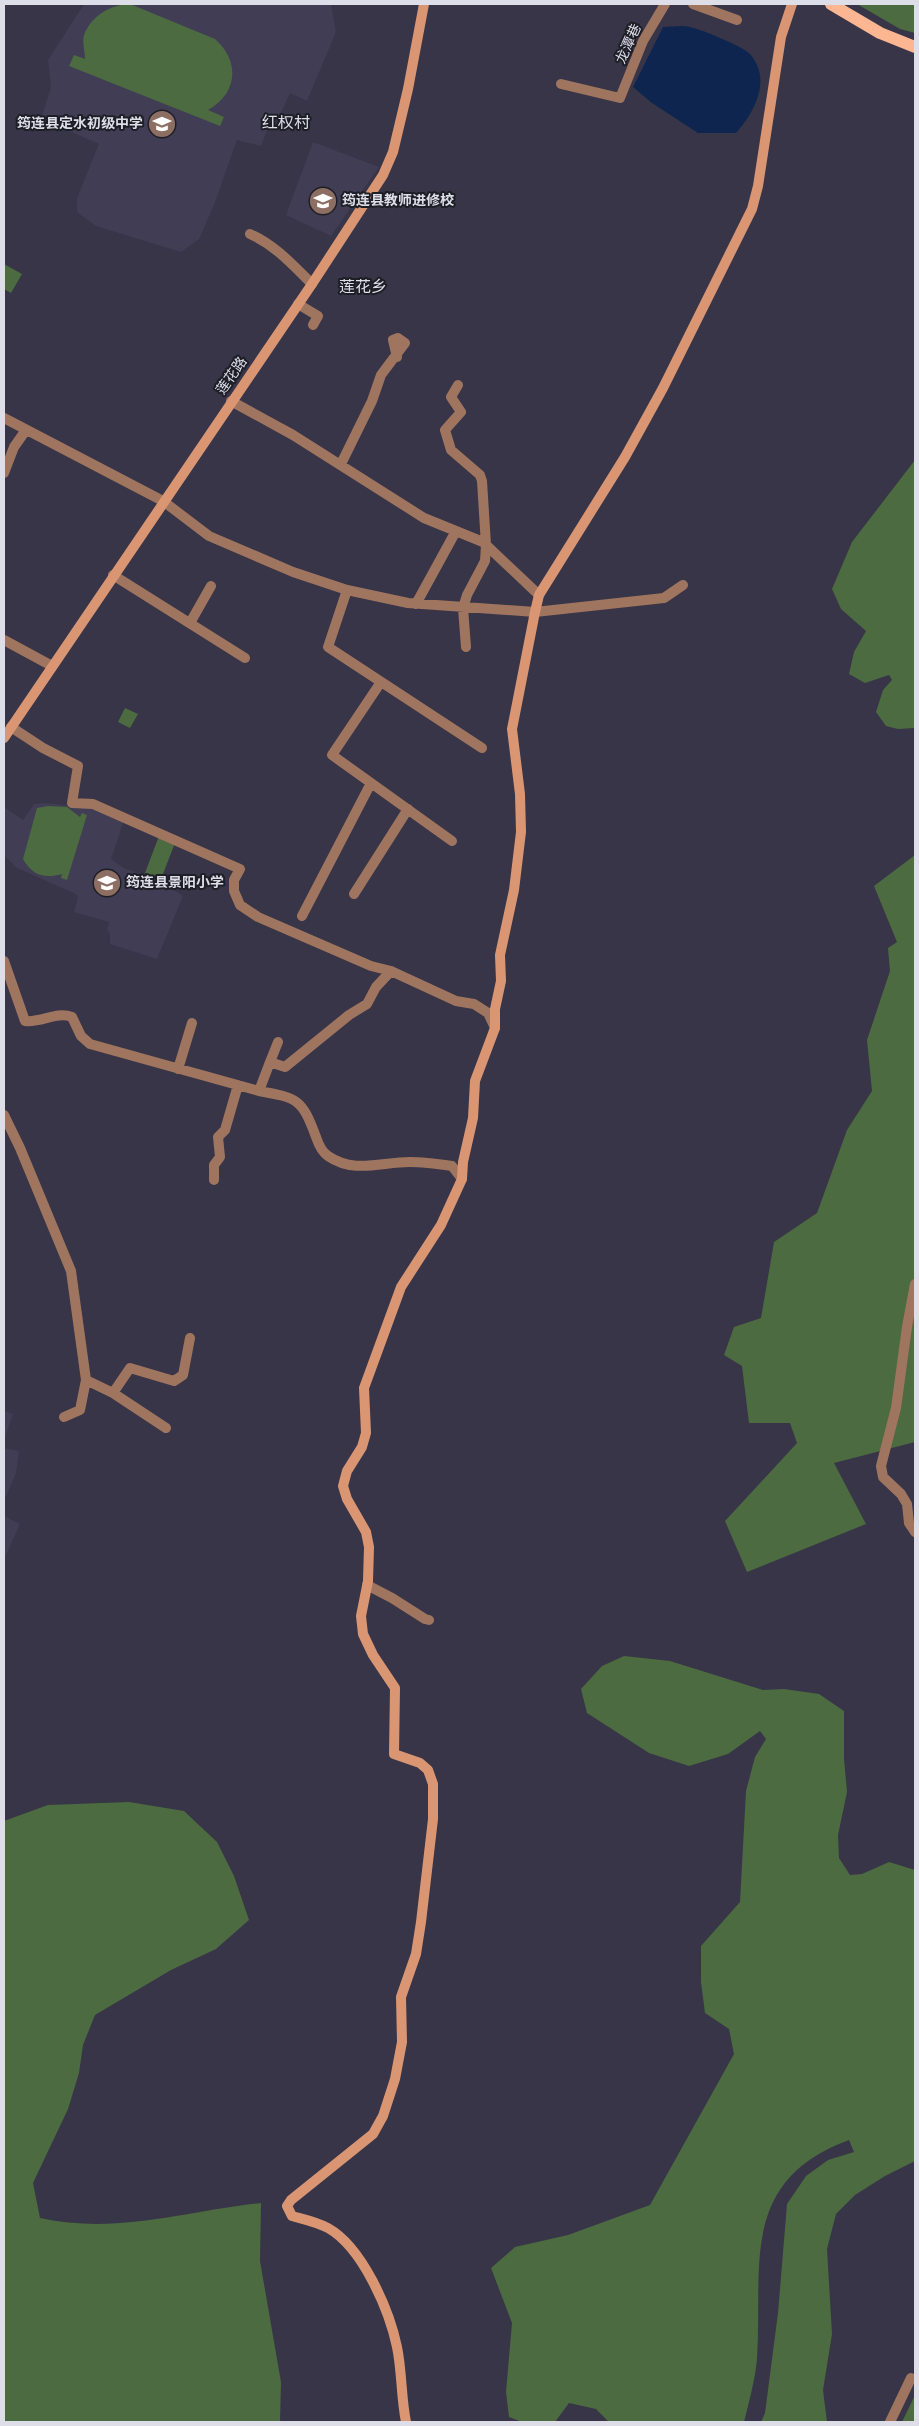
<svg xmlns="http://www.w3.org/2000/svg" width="919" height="2426" viewBox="0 0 919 2426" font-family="'Source Sans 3','Noto Sans SC',sans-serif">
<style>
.built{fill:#403d55}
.green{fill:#4c6b40}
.water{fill:#0e264f}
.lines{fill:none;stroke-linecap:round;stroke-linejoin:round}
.street{stroke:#a0755f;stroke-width:10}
.secondary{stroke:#da9673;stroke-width:10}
.primary{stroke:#fcb691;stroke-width:12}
.labels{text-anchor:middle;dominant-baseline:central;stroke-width:4;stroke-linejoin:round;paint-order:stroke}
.street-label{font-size:14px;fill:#dedee9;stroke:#1e1e26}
.poi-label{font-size:14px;font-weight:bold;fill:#dedee9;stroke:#1e1e26;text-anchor:start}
.quarter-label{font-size:16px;fill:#dedee9;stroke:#1e1e26}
</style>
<rect width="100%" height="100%" fill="#373547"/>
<path class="built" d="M84 4H331L336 32 307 101 290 93 282 111 268 128 261 146 237 140 214 205 199 239 181 252 96 226 77 212V198L99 144 41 119 51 87 48 60Z
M313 142 379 167 331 236 286 215Z
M46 803 99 809 124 820 111 859 124 868 173 886 172 889 183 896 157 959 110 944V934L107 930 109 922 74 912 78 898 76 894 17 868 4 855V807L23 820 34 804Z
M4 1411 13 1414 4 1441Z
M4 1448 19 1451 16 1473 4 1501Z
M4 1516 20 1524 5 1557 4 1556Z"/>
<path class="green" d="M130 4 215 39C241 62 237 94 208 110L224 117 220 126 69 66 74 55 85 59C85 51 82 43 84 35 92 15 110 5 130 4Z
M857 4H915V33L900 29Z
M4 264 22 274 11 293 4 289Z
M915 460V728L898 729 886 726 876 712 883 690 892 680 889 675 865 683 849 674 854 652 866 631 841 609 832 589 852 542Z
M125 708 138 714 130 728 118 722Z
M48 806 67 807 80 817 82 813 87 815 67 880 61 878 62 874C44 879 32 875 23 859L37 808Z
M159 836 175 843 161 879 145 873Z
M915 855V1442L834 1463 866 1524 747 1572 725 1521 797 1443 790 1423H749L742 1366 724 1355 734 1327 761 1318 774 1242 817 1213 847 1130 872 1091 867 1040 890 971 888 948 897 942 874 886Z
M624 1656 670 1661 763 1690 784 1689 819 1694 844 1711V1759L847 1792 838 1835 839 1858 850 1875 862 1874 889 1862 915 1870V2161L885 2176 855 2195 836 2214 827 2249 832 2334 823 2390 827 2422H761L765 2413 778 2313 787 2204 806 2176 828 2160 854 2152 849 2140C738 2181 763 2266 757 2359 755 2380 749 2402 744 2422H609L596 2409 569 2403 555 2422H522L509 2417 506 2392 512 2323 491 2268 515 2247 568 2235 650 2205 734 2054 729 2029 705 2013 701 1982V1946L740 1902 746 1791 755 1757 766 1739 760 1731 728 1754 689 1766 649 1753 587 1713 581 1689 602 1666Z
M129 1802 184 1811 217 1842 234 1876 249 1920 216 1949 171 1970 95 2015 83 2045 79 2073 68 2109 33 2183 40 2218C116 2235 186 2211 261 2203L260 2261 281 2382 280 2422H4V1821L48 1805Z
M915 2395V2422H902Z"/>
<path class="water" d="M663 27C672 27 682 25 690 27 703 30 742 46 750 54 772 79 755 112 736 133H698L652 103 633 87Z"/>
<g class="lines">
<path class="street" d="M693 4 737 20
M561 84 620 98 643 41 665 4
M250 234C275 245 293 265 312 284
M298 304 318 316 313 325
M458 385 451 397 461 412 445 430 451 450 480 475 482 481 486 545 485 561 467 595 463 608 466 647
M231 401 293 435 424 518 483 542 539 595
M4 418 163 501 209 536 293 572 347 590 408 603 535 612 664 598 683 585
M341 464 372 401 381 375 405 343 398 338 393 340 397 357
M4 473 14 447 26 430
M113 575 245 658
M347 590 328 647 482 748
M416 604 456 531
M190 623 211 586
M4 640 52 666
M381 682 332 755 452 841
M11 727 43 748 78 766 72 803 93 804 240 869 234 880V891L240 905 258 917 371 966 391 971 456 1001 474 1004 488 1013 495 1028
M354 894 408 809
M302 916 371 783
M4 961 25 1021C42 1023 56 1011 72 1017L81 1036 90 1044 259 1091C298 1098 302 1099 316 1137 318 1143 322 1152 328 1156 354 1174 381 1162 410 1162 424 1162 438 1164 452 1166L462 1179
M270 1062 278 1042
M178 1069 192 1023
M259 1091 270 1062 285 1067 349 1015 367 1004 376 987 391 971
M4 1115 20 1148 71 1271 86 1380 80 1410 64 1417
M214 1180V1165L220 1157 218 1137 225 1130 238 1085
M915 1284 907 1327 896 1408 881 1466 883 1477 901 1494 907 1504 909 1523 915 1532
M86 1380 113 1393 130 1368 174 1381 183 1375 190 1338
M113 1393 166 1428
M367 1585 392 1598 425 1619 429 1620
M890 2422 911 2378"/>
<path class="secondary" d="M4 738 312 284 383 175 393 152 408 89 424 4
M406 2422C401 2397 402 2371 397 2347 389 2309 362 2247 328 2228 317 2222 303 2219 292 2216L287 2206 291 2200 373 2134 383 2116 395 2079 402 2042 401 1997 416 1954 421 1922 433 1819V1784L428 1770 420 1763 394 1754 395 1688 373 1655 363 1634 361 1616 368 1581 369 1547 366 1532 347 1499 343 1486 347 1471 362 1447 366 1433 364 1388 401 1287 441 1225 462 1179 463 1162 473 1118 475 1081 495 1028V1009L501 981 500 955 514 890 521 832 520 794 512 729 535 612 539 595 625 457 663 388 752 209 758 186 781 37 792 4"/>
<path class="primary" d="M831 4 880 33 915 47"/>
</g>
<defs>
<symbol id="school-disc" viewBox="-11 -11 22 22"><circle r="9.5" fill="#8d6e63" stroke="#1e1e26"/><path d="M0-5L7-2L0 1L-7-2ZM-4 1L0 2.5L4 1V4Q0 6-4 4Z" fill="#fff"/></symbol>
<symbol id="university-disc" viewBox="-11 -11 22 22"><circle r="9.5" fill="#8d6e63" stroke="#1e1e26"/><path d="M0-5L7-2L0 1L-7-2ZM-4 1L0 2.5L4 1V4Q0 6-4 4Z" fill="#fff"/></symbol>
</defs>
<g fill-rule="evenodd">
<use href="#school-disc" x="146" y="108" width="32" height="32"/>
<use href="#university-disc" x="307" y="185" width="32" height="32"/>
<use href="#school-disc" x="91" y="867" width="32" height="32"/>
</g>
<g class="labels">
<g class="street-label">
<text transform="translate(629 44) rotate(-66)">龙潭巷</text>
<text transform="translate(232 376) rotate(-55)">莲花路</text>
</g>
<g class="poi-label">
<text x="143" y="124" text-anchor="end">筠连县定水初级中学</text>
<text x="342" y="201">筠连县教师进修校</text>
<text x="126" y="883">筠连县景阳小学</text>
</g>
<g class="quarter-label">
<text x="286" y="123">红权村</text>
<text x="363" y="287">莲花乡</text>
</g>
</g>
<rect width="919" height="2426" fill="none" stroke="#dedee9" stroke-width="10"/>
</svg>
